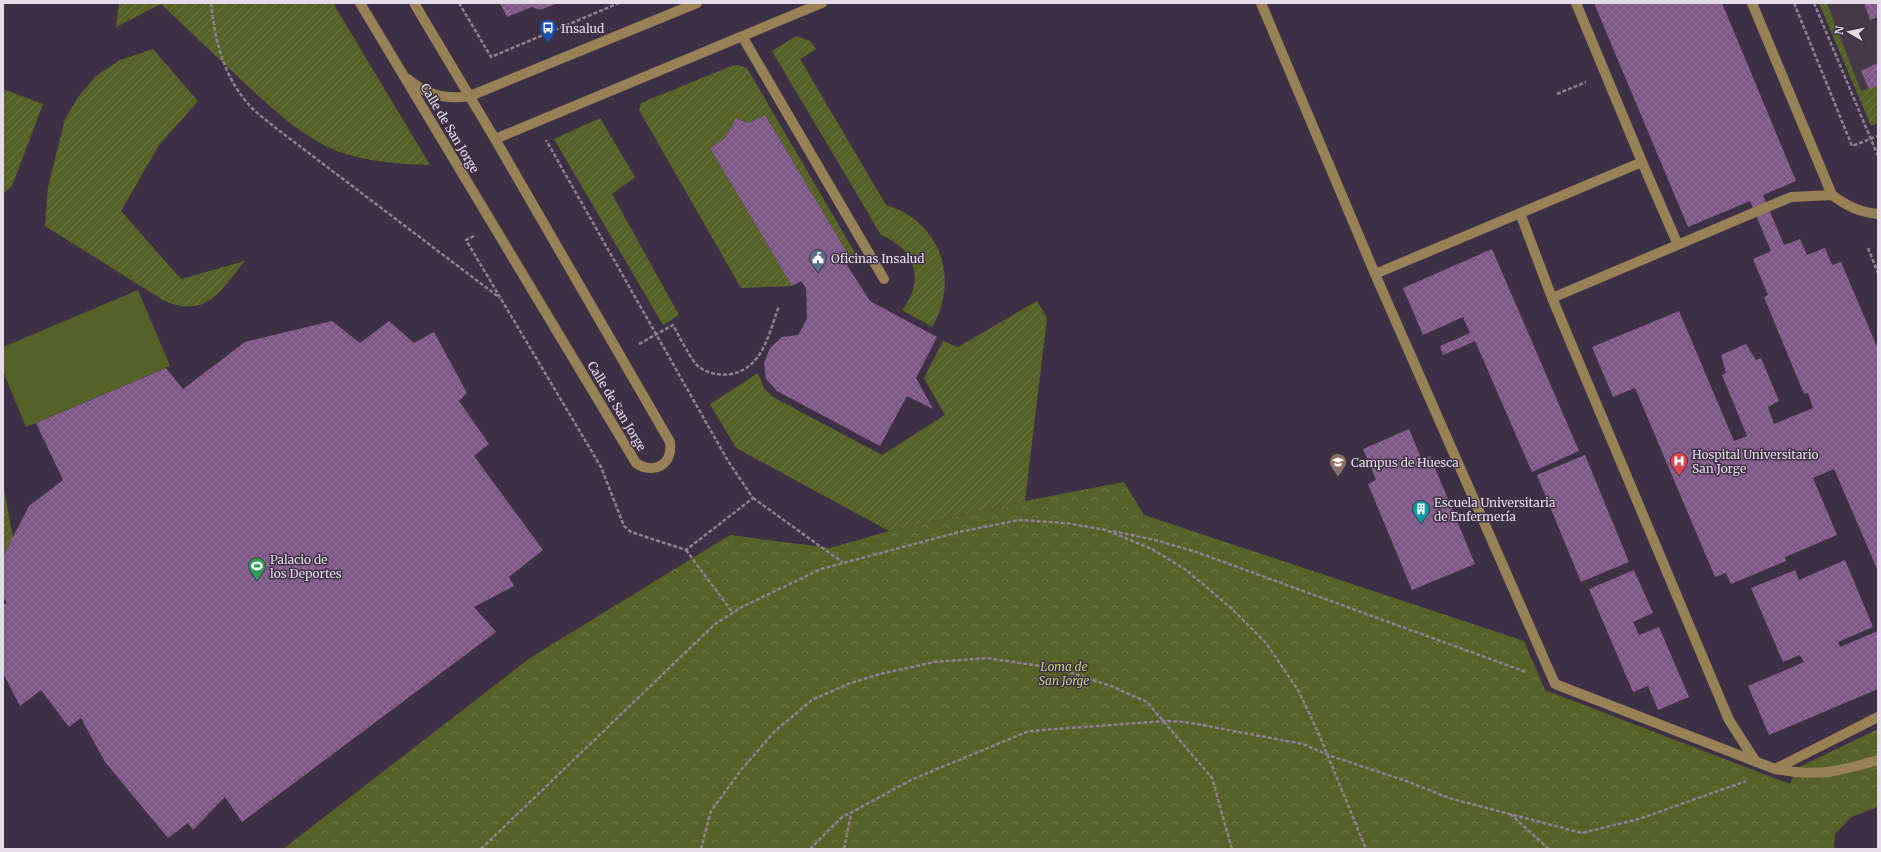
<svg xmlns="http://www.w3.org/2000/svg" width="1881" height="852" viewBox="0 0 1881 852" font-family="Merriweather,serif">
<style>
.commercial{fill:#453948}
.forest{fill:url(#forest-crowns)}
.garden{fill:url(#garden-furrows)}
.pitch{fill:#566128}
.building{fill:url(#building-cross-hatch)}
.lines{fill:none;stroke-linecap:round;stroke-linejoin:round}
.path{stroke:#8d8192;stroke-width:2.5;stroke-dasharray:4 2;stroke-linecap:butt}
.minor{stroke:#978157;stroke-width:10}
.labels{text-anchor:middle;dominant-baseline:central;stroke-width:3;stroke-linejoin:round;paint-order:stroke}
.poi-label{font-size:12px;fill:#e5dce9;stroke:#3e3044;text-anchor:start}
.street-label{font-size:12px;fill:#e5dce9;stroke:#3e3044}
.park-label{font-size:12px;font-style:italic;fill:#bdd079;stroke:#3e3044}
</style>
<defs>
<pattern id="forest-crowns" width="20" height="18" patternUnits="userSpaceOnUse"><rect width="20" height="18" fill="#566128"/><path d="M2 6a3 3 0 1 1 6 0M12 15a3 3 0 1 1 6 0" fill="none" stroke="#6e7747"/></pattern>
<pattern id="garden-furrows" width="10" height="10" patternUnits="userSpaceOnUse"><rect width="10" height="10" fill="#566128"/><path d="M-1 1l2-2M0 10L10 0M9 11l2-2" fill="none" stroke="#6e7747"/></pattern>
<pattern id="building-cross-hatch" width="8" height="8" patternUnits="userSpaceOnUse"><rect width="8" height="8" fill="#7e5886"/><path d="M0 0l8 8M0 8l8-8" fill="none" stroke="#906f97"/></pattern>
</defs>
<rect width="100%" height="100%" fill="#3e3044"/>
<path class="commercial" d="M1827 3H1878V85L1861 91Z"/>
<path class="forest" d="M1124 482 1144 515 1524 641 1545 690 1790 784 1797 768 1878 729V807L1851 817 1835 834 1834 849H283L530 658 730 535 830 548 889 531 1025 501Z"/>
<path class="garden" d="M119 3H333L430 165C399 164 367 162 337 151 298 135 269 105 238 77 213 53 187 29 161 4L116 27Z
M1819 3H1827L1861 91 1878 85V123L1871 126Z
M796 36 810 41 816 49 800 59 886 205C891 207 898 209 903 212 946 235 956 287 932 327L902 310C925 281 916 249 881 235L772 51Z
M153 49 198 101 159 145 121 211 181 279 245 261C220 291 206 320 163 300L45 226 48 187 65 119 79 96 96 76 120 60Z
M737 65 747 68 858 258 852 261 765 115 748 123 736 118 725 138 710 148 792 286 741 288 639 110 641 103 731 66Z
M3 89 43 104 12 186 3 194Z
M600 118 635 177 612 194 679 315 663 325 554 139Z
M1037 301 1047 318 1025 501 889 531 736 448 710 404 758 373 764 388 773 397 882 455 945 415 924 378 943 341 958 347Z
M3 484 13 537 3 556Z"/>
<path class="pitch" d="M138 290 170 366 26 427 3 371V347Z"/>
<path class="building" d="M500 3H558L540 10 532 7 507 17Z
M1594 3H1722L1796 181 1763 195 1784 245 1800 239 1807 255 1825 248 1832 265 1841 262 1878 349V571L1834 469 1813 478 1837 535 1785 557 1786 561 1731 584 1726 573 1715 577 1635 388 1613 397 1592 347 1679 311 1734 441 1747 436 1722 375 1726 373 1721 355 1746 344 1756 360 1761 358 1779 401 1768 407 1774 424 1813 408 1808 393 1804 394 1764 297 1768 295 1753 259 1771 251 1750 201 1688 227Z
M1864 3H1878V17L1870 20Z
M1878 63V85L1869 89 1861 71Z
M765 115 852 261 847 265 870 301 937 337 916 378 933 409 907 396 880 446 777 391 766 379 764 363 770 348 782 337 798 335 807 319 806 288 801 281 792 286 710 148 725 138 736 118 748 123Z
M1492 249 1579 451 1532 472 1475 341 1443 355 1440 346 1470 333 1463 317 1423 335 1403 288Z
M332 321 360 343 389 321 414 343 434 332 467 393 459 401 489 444 474 456 543 550 509 577 514 586 474 607 496 632 242 822 225 797 193 830 188 823 168 838 105 762 81 718 69 727 41 690 20 706 3 673V605L7 603 3 597V556L29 506 63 480 36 423 166 368 183 389 245 342Z
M1409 429 1422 460 1430 456 1475 564 1412 590 1368 484 1376 480 1363 449Z
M1585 455 1629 562 1581 582 1537 475Z
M1845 560 1873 627 1838 642 1840 647 1878 631V689L1769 735 1748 686 1804 662 1800 655 1783 662 1751 588 1795 570 1799 580Z
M1634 570 1653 613 1633 622 1639 635 1659 627 1689 697 1658 710 1648 686 1633 692 1589 589Z"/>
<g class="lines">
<path class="path" d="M211 3C215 41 223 75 249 105 257 114 268 121 277 129L500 298
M459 3 491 57 619 3
M1794 3 1852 146 1878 136
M1814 3 1878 156
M1557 94 1586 82
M474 236 466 240 601 467 624 526 631 532 686 550 753 498 728 461 546 140
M1868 248 1878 273
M639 344 673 325C678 334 692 362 699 367 707 373 720 376 731 374 763 368 769 333 779 306
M753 498 842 562
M1113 531 1159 541 1196 552 1526 672
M686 550 733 613
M1510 814 1549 849
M481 849 715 624 742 607 821 569 959 532 1019 520 1066 523 1106 530 1154 550 1186 570 1230 607 1266 643 1298 690 1318 732 1366 849
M701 849 711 811 742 769 775 731 812 700 848 684 880 674 934 662 987 658 1060 669 1111 686 1147 702 1212 778 1232 849
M810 849 841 818 913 779 1029 731 1165 721 1186 722 1303 744 1328 755 1409 782 1449 798 1582 833 1639 819 1746 781
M844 849 851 814"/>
<path class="minor" d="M360 3 636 463C654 475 673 465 670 442L495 139 414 3
M1261 3 1375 274 1642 162 1576 3
M1752 3 1832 195C1847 206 1859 212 1878 214
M742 36 884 279
M408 79C426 95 447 100 470 96L697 3
M495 139 822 3
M1642 162 1678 245
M1520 213 1552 298
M1375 274 1555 684 1775 769 1878 717
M1756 762 1729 720 1552 298 1791 197 1832 195
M1775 769C1819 777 1836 772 1878 760"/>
</g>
<defs>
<symbol id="bus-pin" viewBox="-11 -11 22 30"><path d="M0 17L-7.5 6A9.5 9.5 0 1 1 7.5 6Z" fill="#1a4fb4" stroke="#3e3044"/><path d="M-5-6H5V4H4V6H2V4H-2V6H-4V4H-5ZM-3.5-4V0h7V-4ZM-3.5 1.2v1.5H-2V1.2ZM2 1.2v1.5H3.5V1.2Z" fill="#fff"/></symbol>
<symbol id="civic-pin" viewBox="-11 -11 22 30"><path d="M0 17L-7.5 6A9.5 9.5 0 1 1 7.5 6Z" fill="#5c6f8a" stroke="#3e3044"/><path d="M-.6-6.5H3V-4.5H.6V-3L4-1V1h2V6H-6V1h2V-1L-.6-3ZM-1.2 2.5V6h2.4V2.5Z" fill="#fff"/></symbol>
<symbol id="hospital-pin" viewBox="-11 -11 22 30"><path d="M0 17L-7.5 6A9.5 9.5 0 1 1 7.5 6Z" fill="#e0444e" stroke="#3e3044"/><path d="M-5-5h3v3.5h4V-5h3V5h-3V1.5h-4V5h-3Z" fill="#fff"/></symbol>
<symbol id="university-pin" viewBox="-11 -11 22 30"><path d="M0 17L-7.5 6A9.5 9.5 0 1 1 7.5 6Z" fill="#8d6e63" stroke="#3e3044"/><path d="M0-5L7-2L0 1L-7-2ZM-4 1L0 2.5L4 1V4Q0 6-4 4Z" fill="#fff"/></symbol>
<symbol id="building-pin" viewBox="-11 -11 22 30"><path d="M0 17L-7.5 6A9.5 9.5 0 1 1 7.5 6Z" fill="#0f9aa8" stroke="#3e3044"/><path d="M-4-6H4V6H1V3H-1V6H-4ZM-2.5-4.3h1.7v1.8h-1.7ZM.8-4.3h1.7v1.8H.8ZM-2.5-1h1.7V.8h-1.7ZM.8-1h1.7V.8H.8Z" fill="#fff"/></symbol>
<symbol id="stadium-pin" viewBox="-11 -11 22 30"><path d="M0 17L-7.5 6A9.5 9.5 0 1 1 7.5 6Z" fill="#2e9e5b" stroke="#3e3044"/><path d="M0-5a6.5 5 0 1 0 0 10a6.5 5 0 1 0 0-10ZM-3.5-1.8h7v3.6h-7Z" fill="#fff"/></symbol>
</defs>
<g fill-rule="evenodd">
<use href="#bus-pin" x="538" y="18" width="20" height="27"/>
<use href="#civic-pin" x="808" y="248" width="20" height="27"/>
<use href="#hospital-pin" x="1669" y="451" width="20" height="27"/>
<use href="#university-pin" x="1328" y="452" width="20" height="27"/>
<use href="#building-pin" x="1411" y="499" width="20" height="27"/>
<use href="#stadium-pin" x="247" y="556" width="20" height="27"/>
</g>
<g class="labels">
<g class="poi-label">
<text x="561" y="28">Insalud</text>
<text x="831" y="258">Oficinas Insalud</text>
<text x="1692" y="454">Hospital Universitario<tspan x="1692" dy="14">San Jorge</tspan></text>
<text x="1351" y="462">Campus de Huesca</text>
<text x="1434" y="502">Escuela Universitaria<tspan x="1434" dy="14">de Enfermería</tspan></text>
<text x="270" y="559">Palacio de<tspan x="270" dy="14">los Deportes</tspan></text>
</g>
<g class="street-label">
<text transform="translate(450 128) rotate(59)">Calle de San Jorge</text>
<text transform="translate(617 406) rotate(59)">Calle de San Jorge</text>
</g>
<g class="park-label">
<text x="1064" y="666">Loma de<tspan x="1064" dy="14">San Jorge</tspan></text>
</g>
</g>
<rect width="1881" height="852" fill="none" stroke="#e5dce9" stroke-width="8"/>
<g transform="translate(1849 32) rotate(279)" stroke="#3e3044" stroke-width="3" paint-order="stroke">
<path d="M0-3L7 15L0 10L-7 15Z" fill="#e5dce9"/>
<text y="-6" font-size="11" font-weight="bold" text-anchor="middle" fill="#e5dce9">N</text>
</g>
</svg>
